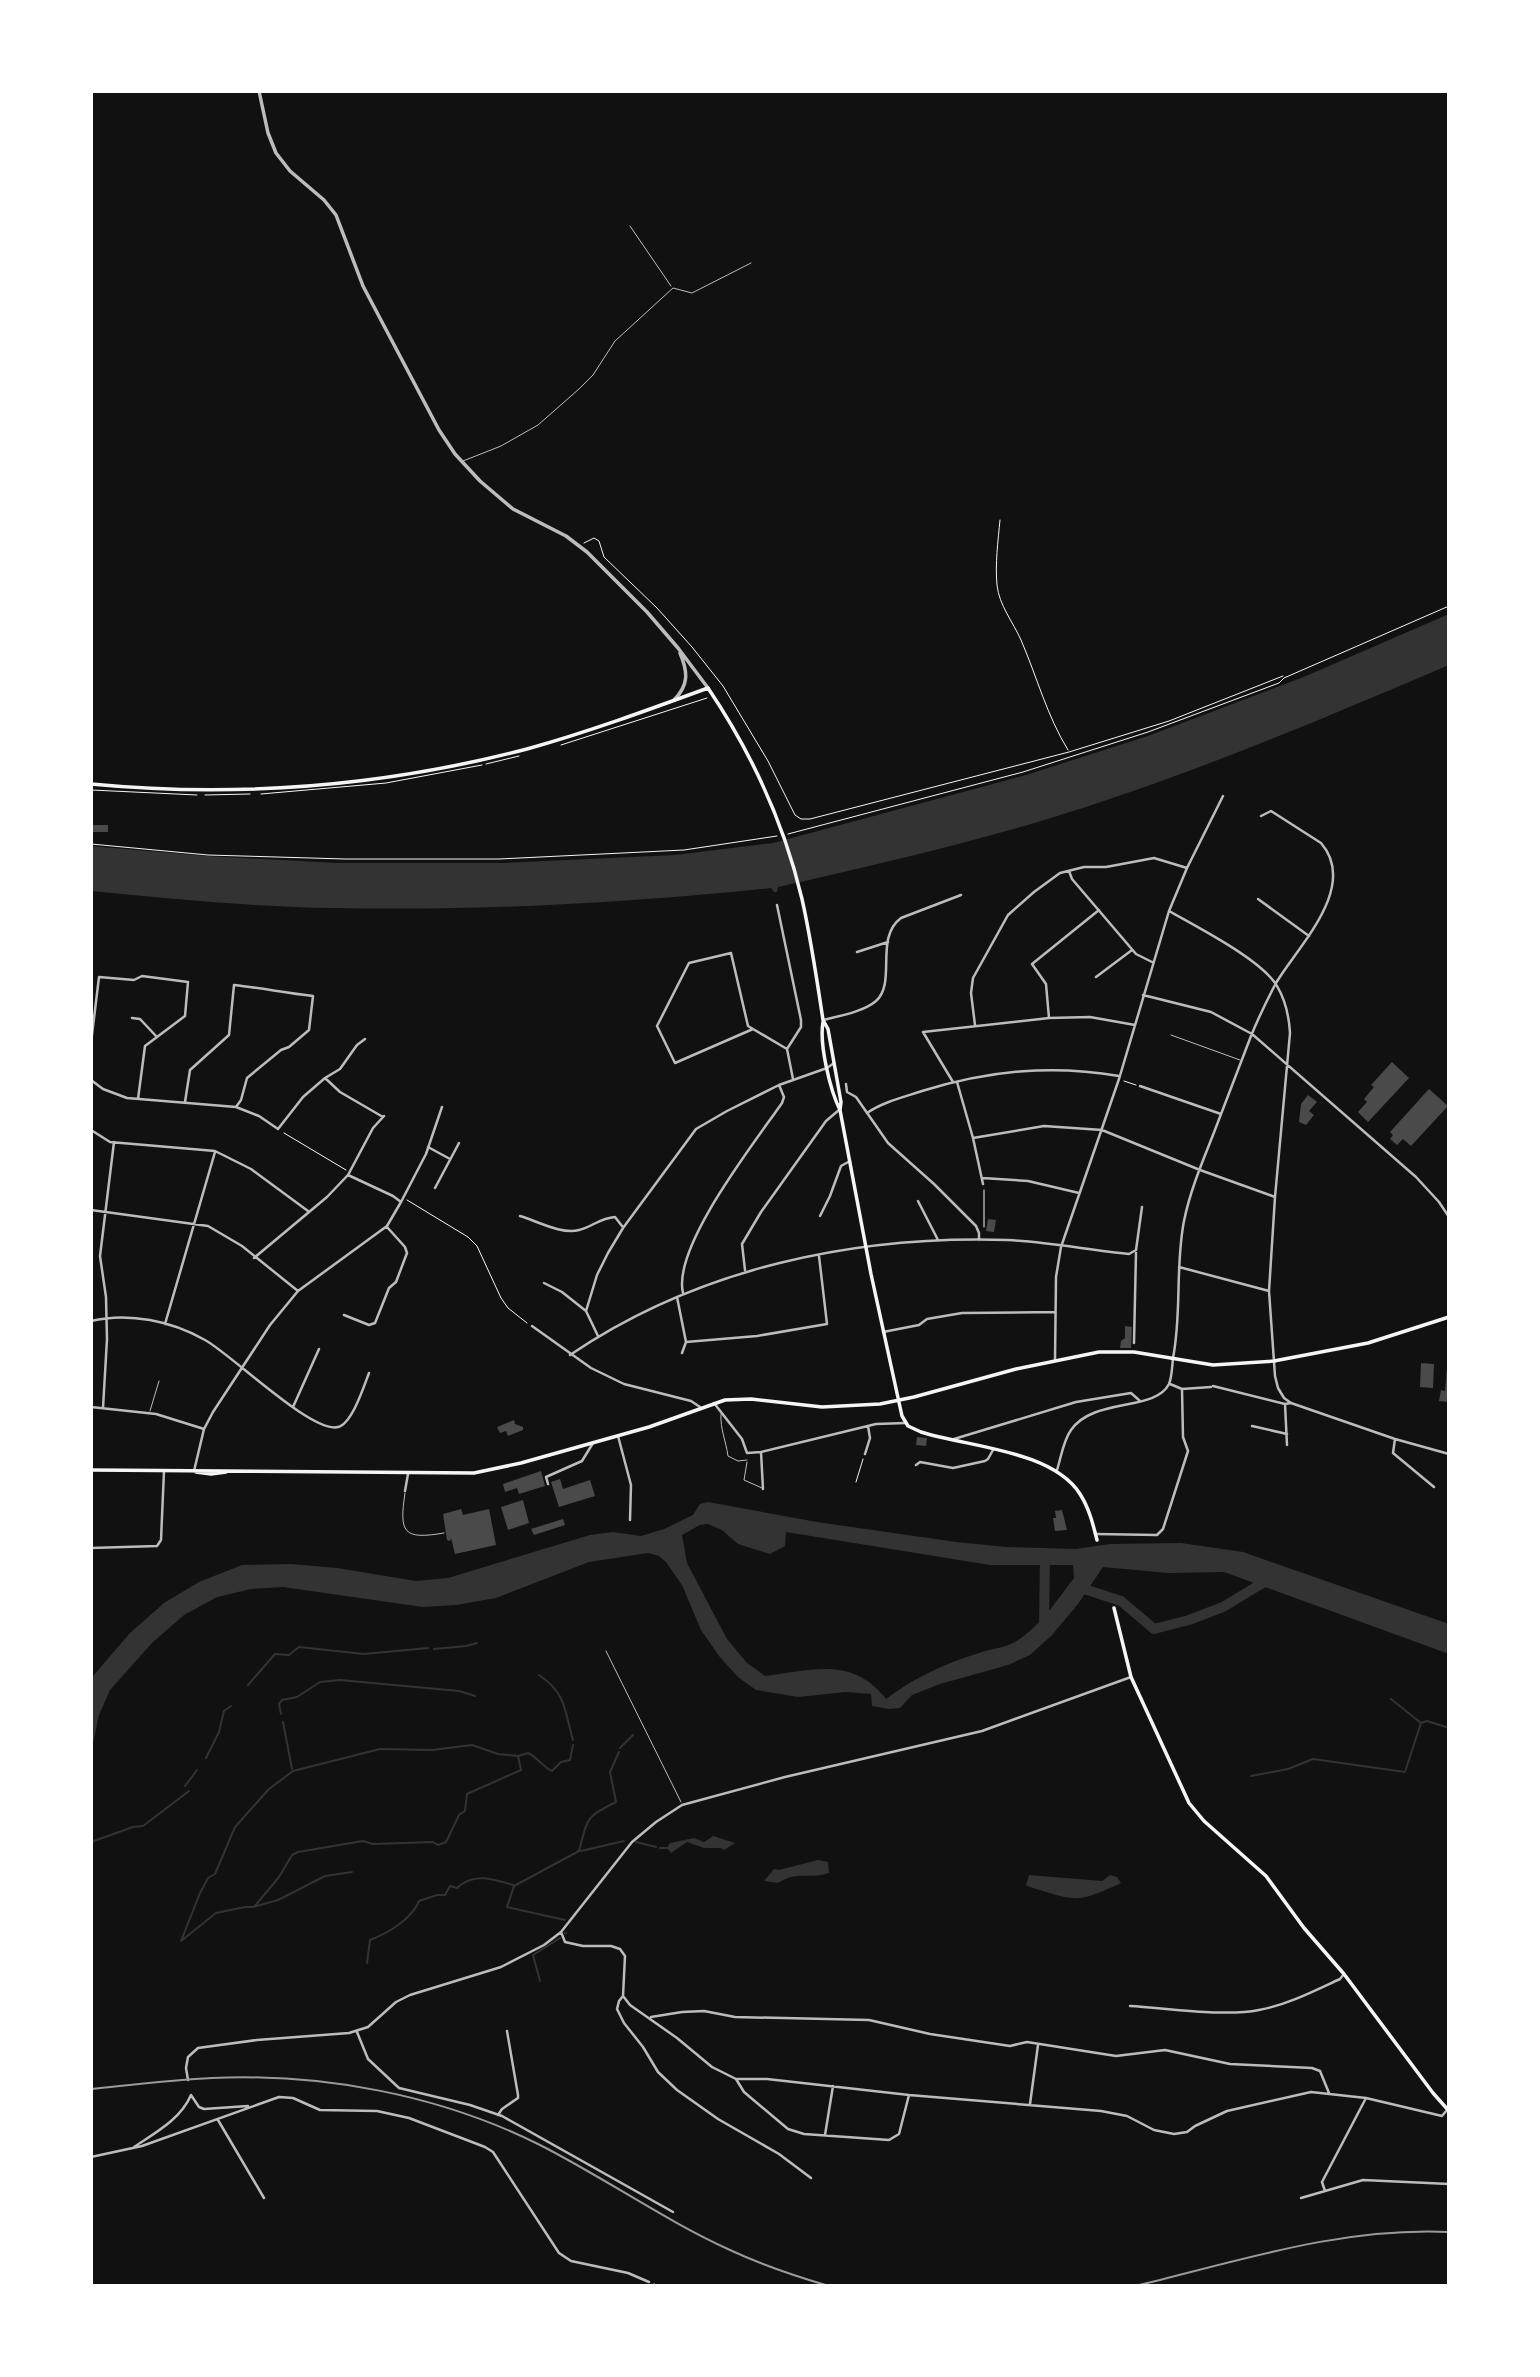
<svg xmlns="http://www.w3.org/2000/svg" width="1540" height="2377" viewBox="0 0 1540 2377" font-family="'Archivo Narrow',sans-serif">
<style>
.water{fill:#333;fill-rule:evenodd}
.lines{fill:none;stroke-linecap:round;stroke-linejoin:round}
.stream{stroke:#333;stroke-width:2}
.river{stroke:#333;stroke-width:10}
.building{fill:#4a4a4a}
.path{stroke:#f5f5f5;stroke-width:1}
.service{stroke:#bcbcbc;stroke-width:1}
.minor{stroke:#bcbcbc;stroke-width:2.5}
.tertiary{stroke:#bcbcbc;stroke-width:3.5}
.secondary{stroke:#f5f5f5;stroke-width:3.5}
.rail{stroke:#9a9a9a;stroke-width:2}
</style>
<rect width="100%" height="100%" fill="#111"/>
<path class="water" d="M1449 614V665C1315 722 1181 779 1041 821 954 847 866 867 778 887L777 892H774L771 888C626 903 481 911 335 908 254 907 172 899 91 891V846L206 856 337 863H504L675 855 773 843 1026 775 1148 736 1306 676Z
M708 1502 817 1522 956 1542 1006 1547 1076 1549 1110 1544 1181 1543 1243 1552 1449 1624V1654L1224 1572 1168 1573 1103 1567 1078 1604 1052 1635 1030 1655 1008 1665 940 1684 912 1695 900 1708 889 1709 872 1706 871 1694 845 1692 798 1697 756 1690 738 1677 719 1656 701 1630 682 1585 666 1562 659 1556 648 1553 589 1562 496 1598 456 1605 423 1607 283 1587 251 1589 217 1597 184 1615 152 1643 110 1690 99 1715 91 1753 93 1676 130 1633 164 1603 199 1582 242 1565 291 1564 337 1568 416 1581 448 1578 590 1535 613 1532 641 1536 664 1529 693 1515 700 1504ZM708 1524 722 1530 738 1544 770 1554 785 1546 786 1532 990 1565H1073L1074 1578C1057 1600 1040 1627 1015 1642 1003 1649 991 1648 979 1653 944 1664 915 1677 886 1699 853 1656 812 1670 765 1676L747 1663 727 1639 687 1563 682 1535 700 1525Z
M713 1836 735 1843 724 1850 721 1848H704L687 1842 671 1853 667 1848 670 1843 694 1838 704 1842Z
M818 1860 828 1862 829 1873C808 1880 798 1870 778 1883L764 1881 774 1869 779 1870Z
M1029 1875 1102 1881 1110 1875 1117 1877 1121 1883C1076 1904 1076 1901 1030 1887L1026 1885Z"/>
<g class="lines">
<path class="stream" d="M434 1649 466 1646 477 1643
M539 1675C567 1694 564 1710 573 1740
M248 1685 275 1654 289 1655 299 1647 364 1654 428 1648
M1391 1699 1421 1723 1427 1721 1449 1728
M281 1714 279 1704 282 1700 297 1697 320 1682 340 1680 459 1691 475 1696
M283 1722 292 1769
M620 1748 633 1735
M206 1758 219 1732 224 1711 231 1706
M1251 1776 1288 1769 1313 1759 1405 1772 1421 1723
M185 1786 197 1770
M91 1842 133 1827 143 1826 189 1791
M636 1842 656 1847
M660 1848H667
M581 1851 624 1841
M352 1872 325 1876 278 1900 253 1907H245L216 1913 181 1941 200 1893 208 1878 215 1874 235 1827 269 1789 293 1771 380 1749 432 1750 472 1745 498 1754 518 1756
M254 1907 279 1877 292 1855 298 1852 363 1841 373 1844 433 1842 438 1845 446 1842 459 1815 465 1811 467 1794 521 1770 518 1756 528 1753C537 1757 544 1768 552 1771L561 1762 570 1760 573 1745
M565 1920 507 1907 514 1886 579 1851C588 1818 585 1817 616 1802L610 1772 619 1752
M565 1933H566
M367 1963 370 1940C388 1933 411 1920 419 1901L437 1895H445L450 1886 457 1888C473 1872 494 1879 513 1885
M540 1981 533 1955 560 1938"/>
<path class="river" d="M1078 1587 1121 1601 1154 1629 1189 1620 1223 1607 1271 1578
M1044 1626 1045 1556"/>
</g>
<path class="building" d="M91 825H108V832H91Z
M1392 1062 1409 1078 1368 1122 1358 1112 1367 1102 1364 1099 1374 1087 1371 1085Z
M1429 1089 1448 1106 1411 1146 1403 1139 1397 1145 1390 1139 1393 1135 1390 1132Z
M1308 1095 1317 1102 1309 1111 1314 1115 1306 1125 1299 1122 1301 1104Z
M988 1219 996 1220 994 1232 986 1231Z
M1125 1326 1132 1327 1131 1348H1120L1121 1341 1125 1338Z
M1421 1363 1434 1364 1433 1388 1420 1387Z
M1447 1368H1449V1402L1439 1401 1441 1390 1445 1391Z
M514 1420 515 1424 523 1427V1430L508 1436 506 1431 500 1433 497 1427Z
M917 1437 927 1438 926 1446 916 1445Z
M541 1471 545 1486 519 1494 517 1488 505 1492 503 1484Z
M560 1479 563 1489 590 1480 595 1496 559 1507 551 1482Z
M523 1500 529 1523 508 1530 501 1507Z
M461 1509 463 1515 489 1509 496 1545 455 1554 451 1538 450 1541 447 1540 443 1514Z
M1062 1510 1067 1530 1055 1531 1053 1518H1056L1055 1511Z
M563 1519 565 1525 534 1535 531 1529Z"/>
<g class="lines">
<path class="path" d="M1000 520C998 541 995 564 997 585 999 605 1013 622 1021 640 1037 677 1047 716 1068 750
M584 543 594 538 599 541 604 557 657 608 692 647 723 686 768 761 795 815 801 819H810L1069 752 1169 721 1283 676
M561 745 707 698
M486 764 519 756
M91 790 197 795
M261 794 386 783 482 765
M205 795 250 794
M788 834 1023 772 1148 732 1279 683 1284 678 1449 606
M91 844 208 855 345 859H499L684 850 777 836
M1124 1081 1136 1085
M284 1133 346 1170
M407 1200 468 1237 477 1246 501 1298 508 1308 527 1323
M984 1227V1190
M856 1482 863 1459
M654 2284 659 2286"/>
<path class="service" d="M630 226 671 286
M463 461 501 446 538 425 579 389 593 375 615 341 673 288 692 293 751 263
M1171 1035 1240 1060
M150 1411 159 1381
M721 1414C720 1429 726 1441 728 1456L738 1461 747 1460
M747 1462 744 1480 762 1488
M405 1493C399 1533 403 1540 444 1533
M606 1651 681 1802"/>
<path class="minor" d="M1069 871 1072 879 1136 954 1152 962
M1258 899 1309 936
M777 905 801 1020V1027L787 1049 793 1079
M1169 911C1197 927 1262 960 1277 986 1286 1001 1289 1016 1290 1033L1275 1197 1269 1291 1275 1376 1278 1388 1284 1398 1291 1403 1395 1439 1449 1454
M857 952 888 942
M1096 977 1132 950
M1143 995 1211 1012 1252 1034 1416 1177 1439 1202 1449 1217
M132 1018 140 1019 156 1036
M1049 1018 1046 984 1032 964 1099 910
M823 1020C839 1016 863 1012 876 1001 897 982 874 938 901 918L961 895
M975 1025 971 993 973 978 1008 915 1034 892 1060 873 1084 867H1106L1154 858 1187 868
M753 1029 675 1063 657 1026 689 963 731 953 748 1026 753 1029 787 1049
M91 1043 99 977 134 980 142 976 188 982 185 1016 145 1046 138 1099
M325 1078 340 1092 383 1117
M91 1080 103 1089 127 1098 236 1107 259 1116 278 1129 303 1097 325 1078 340 1069 357 1045 365 1039
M953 1082 923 1032 1049 1018 1090 1017 1135 1025
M957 1082 973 1138 983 1184
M846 1084 847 1092 856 1097 888 1143 934 1184 976 1226 979 1233V1240
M1140 1086 1221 1114
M185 1102 190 1070 229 1035 234 985C261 988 286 993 313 996L309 1030 289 1047 281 1050 247 1078 241 1100 236 1107
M867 1113C883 1102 904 1097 922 1091 988 1071 1050 1064 1119 1076
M91 1130 110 1142 215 1151 251 1169 308 1211
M973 1138 1044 1126 1102 1130 1200 1170 1275 1197
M428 1147 450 1159
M982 1178 1028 1181 1079 1193
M435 1188 459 1143
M918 1201 938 1240
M401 1202 426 1154 442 1107
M91 1210 208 1226 242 1246 298 1291
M520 1216C537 1221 562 1235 579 1230 592 1227 600 1218 615 1217L622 1226
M820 1216 830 1196 841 1166 850 1161
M254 1258 327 1197 348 1175 373 1128 384 1116
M1179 1267 1269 1291
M745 1270 742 1244 761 1212 826 1121 839 1110
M544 1283 562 1292 586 1311
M683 1293C672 1247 755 1142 782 1103L784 1097 779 1085
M677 1297 686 1342 757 1336 827 1324 819 1256
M344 1315 369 1325 375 1323 389 1288 396 1282 407 1253 405 1247 387 1227
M91 1321C129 1312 172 1321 205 1340 231 1354 312 1434 338 1427 352 1424 364 1386 369 1373
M165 1324 215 1152
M532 1326 591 1368 624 1384 691 1401 700 1407
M883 1332 919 1325 927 1319 962 1313 1055 1312
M598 1336 586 1311 597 1275 608 1253 623 1228 696 1129 727 1111 779 1085 827 1068 834 1063
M1134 1343 1136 1253
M682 1353 686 1342
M570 1355C698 1268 855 1235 1008 1240 1048 1242 1089 1250 1129 1254L1136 1250 1142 1207
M1055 1360 1056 1277 1061 1247 1119 1079 1169 911 1187 868 1223 796
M1170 1384 1182 1389 1211 1387
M1213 1386 1285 1404 1291 1403
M714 1403 742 1439 747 1453 761 1452 876 1424 906 1423
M1285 1404 1287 1445
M91 1407 156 1414 204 1429
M293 1407 319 1349
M103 1408 107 1339 106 1297 100 1256 114 1142
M1252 1426 1287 1434
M618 1436 631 1485 630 1520
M954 1439 1076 1402 1131 1393 1140 1401
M1395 1439 1393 1453 1434 1487
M761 1452 763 1489
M865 1454 870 1438 868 1426
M916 1465 920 1462 953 1468 985 1461 988 1459 993 1450
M1057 1470C1061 1458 1063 1441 1071 1430 1094 1397 1155 1412 1169 1384 1172 1377 1172 1367 1173 1358 1182 1313 1175 1266 1184 1221 1190 1191 1202 1163 1213 1135 1226 1102 1238 1069 1251 1036 1258 1019 1267 1000 1276 983 1298 946 1359 887 1321 843L1271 811 1261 816
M194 1471 204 1429 213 1412 270 1325 298 1291 387 1226 401 1202 393 1196 348 1175
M548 1484 546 1477 582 1461 593 1443
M405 1491 408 1474
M1095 1534 1157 1535 1163 1529 1188 1451 1183 1437 1182 1389
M91 1548 157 1546 161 1540 164 1471
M561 1932 565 1942 583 1946H611L620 1949 625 1956 623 1996 630 2005 677 2038 712 2067 736 2079H767L909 2095 1101 2111 1127 2116 1154 2130 1174 2134 1187 2132 1195 2126 1227 2111 1311 2092 1366 2098 1442 2116 1447 2110
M623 1996 619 2001 617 2009 624 2023 643 2047 658 2072 677 2090 718 2119 779 2154 811 2178
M1130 2006C1167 2008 1224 2017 1259 2010 1287 2005 1314 1991 1340 1979L1344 1974
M651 2017 682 2012 704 2011 735 2017 869 2020 930 2034 1010 2046 1027 2042 1116 2056 1165 2050 1230 2064 1312 2068 1320 2071 1329 2093
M357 2032 368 2059 399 2088 470 2105 502 2116 673 2212
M736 2079 744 2092 788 2129 804 2134 889 2140 899 2134 909 2095
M188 2080 186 2068 188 2057 198 2048 257 2040 349 2033 368 2027 396 2002 410 1995 501 1967 544 1945 561 1932 632 1842 656 1822 682 1805 785 1777 982 1731 1131 1677
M191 2095 199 2107 204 2109 248 2106
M1030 2104 1038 2045
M498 2115 502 2109 518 2098V2095L507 2031
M218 2120 264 2198
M825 2135 833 2086
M134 2147C155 2133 181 2119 191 2095
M91 2157 142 2146 279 2097 293 2098 320 2110 377 2111 409 2118 485 2147 493 2152 559 2253 571 2261 628 2273 649 2282
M1325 2191 1322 2182 1366 2098
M1301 2198 1363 2180 1449 2184"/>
<path class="tertiary" d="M259 91 268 133 276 153 290 171 324 200 336 215 363 286 439 430 455 454 480 481 513 509 566 536 587 552 647 612 678 648 708 688
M674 700C689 685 688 672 680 653"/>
<path class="secondary" d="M91 784C237 798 385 786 527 749 588 732 648 710 708 688 751 752 784 823 802 899 811 939 817 980 823 1020L828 1029 841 1102 840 1110 871 1274 902 1416 908 1426 921 1432C968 1447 1052 1450 1080 1494 1089 1508 1093 1524 1097 1540
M823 1022C819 1044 830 1090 840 1110
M91 1470 474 1473 521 1463 649 1427 725 1400 751 1399 822 1407 880 1404 914 1397 1016 1369 1099 1352H1134L1213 1365 1274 1361 1368 1343 1449 1317
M196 1472 211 1474 226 1472
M1114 1608 1131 1677 1189 1803 1204 1821 1266 1876 1304 1928 1344 1974 1433 2093 1449 2111"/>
<path class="rail" d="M91 2089C131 2085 172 2080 212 2078 324 2073 440 2095 540 2145 605 2178 664 2220 730 2250 762 2265 795 2276 829 2286
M1135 2286C1239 2261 1340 2227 1449 2232"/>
</g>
<rect width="1540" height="2377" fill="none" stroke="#ffffff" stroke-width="186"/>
</svg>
